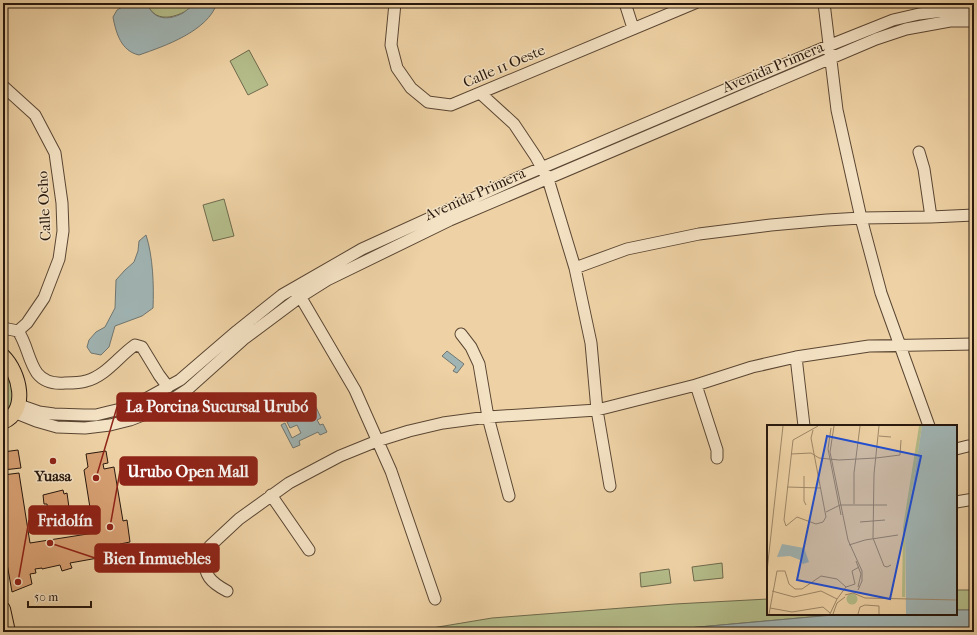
<svg xmlns="http://www.w3.org/2000/svg" width="977" height="635" viewBox="0 0 977 635" font-family="'IM FELL French Canon',serif">
<style>
.green{fill:#b4bd8a;stroke:#6e6a4c}
.water{fill:#a0b4b3;stroke:#707671}
.building{fill:#d7a073;stroke:#28180d}
.lines{fill:none;stroke-linecap:round;stroke-linejoin:round}
.minor-casing{stroke:#5a4633;stroke-width:13}
.major-casing{stroke:#28180d;stroke-width:16}
.minor{stroke:#f4e2c4;stroke-width:11}
.major{stroke:#eed2a5;stroke-width:14}
.poi-dot{fill:#8f2418;stroke:#f4e2c4;stroke-width:1.5}
.labels{text-anchor:middle;dominant-baseline:central;stroke-width:3;stroke-linejoin:round;paint-order:stroke}
.street-label{font-size:15px;fill:#28180d;stroke:#f4e2c4}
.poi-label{font-size:15px;font-weight:bold;fill:#28180d;stroke:#f4e2c4}
.inset-road{fill:none;stroke:#9f8868;stroke-width:1}
.view{fill:#1d4ed8;fill-opacity:0.15;stroke:#1d4ed8;stroke-width:2}
.inset-edge{fill:none;stroke:#28180d;stroke-width:2}
.leader{fill:none;stroke:#8f2418;stroke-width:1.5}
.callout-dot{fill:#8f2418;stroke:#f4e2c4;stroke-width:1.5}
.callout{fill:#8f2418;stroke:#8f2418;stroke-width:1.5}
.callout-label{font-size:16px;text-anchor:middle;font-weight:bold;fill:#fff}
</style>
<rect width="100%" height="100%" fill="#eed2a5"/>
<filter id="stains"><feTurbulence type="fractalNoise" baseFrequency=".005" numOctaves="4"/><feColorMatrix values="0 0 0 0 .2 0 0 0 0 .09 0 0 0 0 .02 0 0 0 .5 -.17"/></filter>
<radialGradient id="worn" r=".72"><stop offset=".6" stop-color="#630" stop-opacity="0"/><stop offset="1" stop-color="#630" stop-opacity=".3"/></radialGradient>
<path class="green" d="M147 3H197C183 16 155 27 147 3Z
M249 50 268 85 248 95 230 61Z
M224 199 234 236 213 241 203 205Z
M3 364C10 380 21 400 3 413Z
M722 563 723 578 694 581 692 567Z
M669 569 671 583 641 587 640 573Z
M956 590H974V610H956Z
M768 599V614H862L833 615 643 632H408L492 618 675 604Z"/>
<path class="water" d="M129 3H147C153 20 168 21 183 13 187 10 194 4 199 3 204 2 211 3 217 3 208 31 165 46 139 55 121 51 116 33 113 17L117 10Z
M146 235C153 256 154 286 153 308L142 316 115 326 109 347 101 355 91 353 87 347 89 340 96 332 105 327 115 308 116 280 125 270 134 262 138 251 139 241Z
M447 351 464 364 457 373 453 371 456 367 442 356Z
M316 407 321 418 317 420 320 425 323 424 327 432 320 435 318 432 299 441 300 445 293 448 281 425 285 423 292 438 301 433 297 425 290 428 287 422Z
M956 610H974V632H643L833 615 956 614Z"/>
<path class="building" d="M18 450 21 468 3 470V452Z
M106 451 108 463 103 464 104 469 114 467 123 521 127 520 130 542 120 544V547L108 549 109 551 102 552V553L98 558 70 563 72 568 62 571 60 565 42 569V568L35 569 36 573 30 574 32 584 12 592 6 558H4L3 555V475L19 473 30 543 94 533 84 470 88 467 86 454Z
M63 490 64 494 67 493 70 515 50 519 47 504H44L43 495Z"/>
<g class="lines">
<defs>
<path id="minor" d="M395 3 391 45 397 68 411 88 428 102 451 105 695 3
M625 3 633 28
M824 3 837 110 861 218 881 293 929 426
M3 86 35 115 55 153 62 203 63 231 59 259 44 298 27 323 18 331
M480 93 514 124 536 157 548 179 575 268 591 343 597 410 610 486
M919 152 924 169 931 217
M575 268 627 249 699 234 771 225 827 220 861 218 931 217 974 215
M297 291 355 390 391 471 435 599
M3 328 18 331C27 344 28 360 37 373 44 382 54 384 65 383 71 383 80 383 86 381 106 376 119 356 135 345L142 347 159 375 168 387
M461 334 471 347 479 364 488 417 509 496
M796 357 804 426
M696 385 717 450V458
M19 405 39 412 54 414 84 415H96L108 412 125 408 140 402 180 380 237 331 282 295 362 249 520 177 828 46 893 20 919 14 951 10H974
M16 413 36 421 57 427 85 428 110 425 130 420 148 413 165 404 188 389 245 338 300 297 327 280 450 220 876 39 906 29 950 21H974
M956 449 968 446
M271 495 309 550
M956 501V502L974 499
M227 591C210 582 205 576 203 556L210 546 239 519 289 483 340 456 377 441 409 431 443 423 488 417 597 410 696 385 752 367 796 357 869 346 974 344"/>
<path id="major" d="M3 356C20 373 29 411 3 422
M3 609 8 632"/>
</defs>
<use href="#minor" class="minor-casing"/>
<use href="#major" class="major-casing"/>
<use href="#minor" class="minor"/>
<use href="#major" class="major"/>
</g>
<circle class="poi-dot" cx="53" cy="461" r="4"/>
<g class="labels">
<g class="street-label">
<text transform="translate(504 66) rotate(-23)">Calle 11 Oeste</text>
<text transform="translate(773 67) rotate(-23)">Avenida Primera</text>
<text transform="translate(475 194) rotate(-24)">Avenida Primera</text>
<text transform="translate(44 206) rotate(-93)">Calle Ocho</text>
</g>
<g class="poi-label">
<text x="53" y="476">Yuasa</text>
</g>
</g>
<g transform="translate(767 425)">
<rect width="190" height="190" fill="#eed2a5"/>
<path d="M152 1H155L138 110V172H135L136 102ZM79.5 174a5.5 5.5 0 1 1 11 0a5.5 5.5 0 1 1-11 0Z" fill="#b4bd8a"/>
<path d="M155 1H190V189H139L138 110ZM15 119 37 123 42 137 36 139 33 135 23 131 10 132Z" fill="#a0b4b3"/>
<path class="inset-road" d="M67 1 63 27 81 115 95 146V156L91 165M112 1 107 49 106 113 117 141 120 142 124 140M64 3 61 24 74 90M46 5 44 13 59 92 56 97 49 99 30 92 19 101 17 95 26 15 51 1M112 11 124 12M24 29 44 28 52 33 72 35 109 33 133 30 134 15M37 51V76L39 80M20 62 54 63M87 79V48L93 1M59 87 73 80H120M93 97 118 95M82 120 98 115 131 110M89 136 94 149 91 162M0 146 16 1M5 166 27 172 54 166 70 174M78 170 86 168 98 173 190 175M3 183 25 187 56 182 63 188M2 189 10 146H18L22 159 28 164H35L54 151 70 154 79 162M63 189 70 174 79 162 88 159 85 146 92 142M66 189 70 178 78 172M91 189 93 182 98 180 112 181V189"/>
<path class="view" d="M60 11 154 31 123 174 30 155Z"/>
<rect width="190" height="190" class="inset-edge"/>
</g>
<path class="leader" d="M96 478L117 407M110 527L120 471M18 582L29 520M50 543L95 558"/>
<g class="callout-dot">
<circle cx="96" cy="478" r="4"/>
<circle cx="110" cy="527" r="4"/>
<circle cx="18" cy="582" r="4"/>
<circle cx="50" cy="543" r="4"/>
</g>
<g class="callout">
<rect x="117" y="393" width="199" height="28" rx="4"/>
<rect x="120" y="457" width="137" height="28" rx="4"/>
<rect x="29" y="506" width="71" height="28" rx="4"/>
<rect x="95" y="544" width="124" height="28" rx="4"/>
</g>
<g class="callout-label">
<text x="217" y="412">La Porcina Sucursal Urubó</text>
<text x="188" y="477">Urubo Open Mall</text>
<text x="65" y="526">Fridolín</text>
<text x="157" y="564">Bien Inmuebles</text>
</g>
<rect width="977" height="635" fill="none" stroke="#eed2a5" stroke-width="16"/>
<rect x="4" y="4" width="969" height="627" fill="none" stroke="#28180d" stroke-width="2"/>
<rect x="8" y="8" width="961" height="619" fill="none" stroke="#28180d"/>
<path d="M28 601v6h63v-6" fill="none" stroke="#28180d" stroke-width="2"/>
<text x="34" y="601" font-size="12" fill="#28180d" stroke="#f4e2c4" stroke-width="3" paint-order="stroke">50 m</text>
<rect width="100%" height="100%" filter="url(#stains)"/>
<rect width="100%" height="100%" fill="url(#worn)"/>
</svg>
